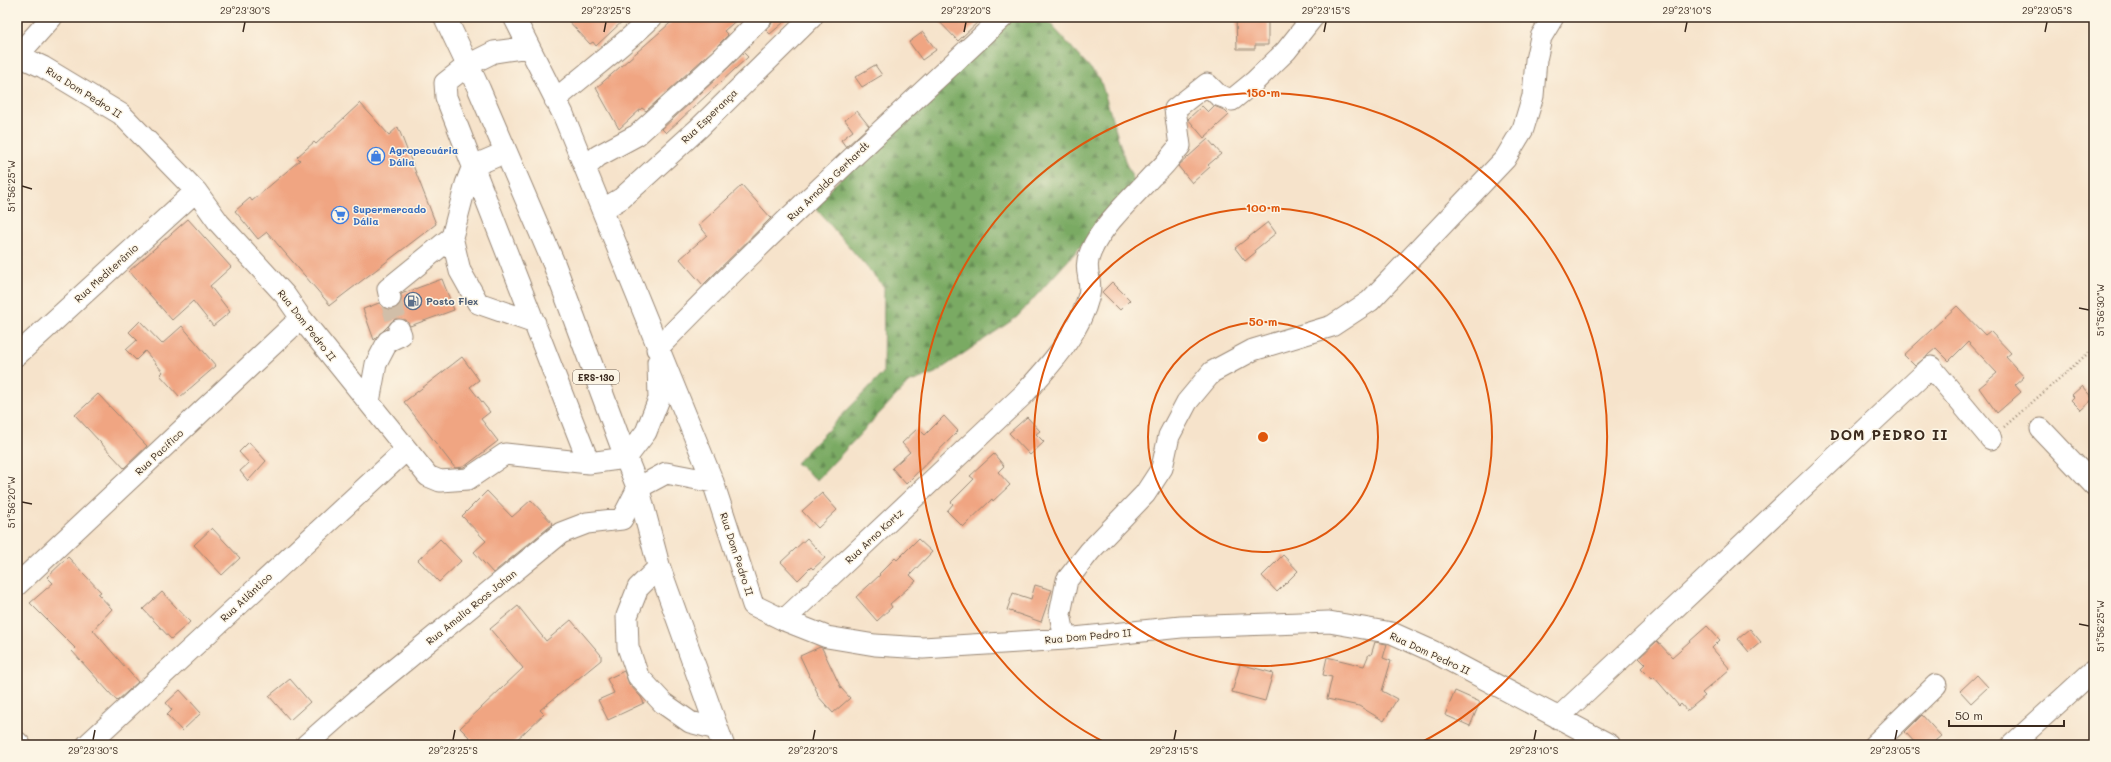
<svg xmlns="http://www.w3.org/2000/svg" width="2111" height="762" viewBox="0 0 2111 762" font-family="Mali,sans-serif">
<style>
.forest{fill:url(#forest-firs);stroke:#5a6a41}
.building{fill:#f0a582}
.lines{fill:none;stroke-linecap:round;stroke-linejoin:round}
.minor-tunnel{stroke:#d1bea8;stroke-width:21;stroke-dasharray:21 10;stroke-linecap:butt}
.minor-casing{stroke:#988674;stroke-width:23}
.major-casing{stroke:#988674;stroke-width:24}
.path{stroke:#988674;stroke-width:2.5;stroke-dasharray:1 3;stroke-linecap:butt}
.minor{stroke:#fff;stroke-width:21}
.major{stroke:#fff;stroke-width:22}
.ticks{fill:none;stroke:#3b2a1e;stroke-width:1.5}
.ring{fill:none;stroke:#df570d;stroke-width:2}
.labels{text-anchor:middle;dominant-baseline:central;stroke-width:3;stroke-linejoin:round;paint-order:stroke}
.shield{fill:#fcf5e5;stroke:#75675a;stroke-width:1}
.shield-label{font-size:9px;font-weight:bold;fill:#3b2a1e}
.street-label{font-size:10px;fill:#3b2a1e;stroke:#fcf5e5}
.shop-label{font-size:10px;font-weight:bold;fill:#366cbe;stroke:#fcf5e5;text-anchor:start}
.service-label{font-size:10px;font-weight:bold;fill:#4e5e75;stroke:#fcf5e5;text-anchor:start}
.district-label{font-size:14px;font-weight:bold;letter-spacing:1px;fill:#3b2a1e;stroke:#fcf5e5}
.centre{fill:#df570d;stroke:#fcf5e5;stroke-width:2}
.ring-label{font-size:12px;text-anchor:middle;font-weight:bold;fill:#df570d;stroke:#fcf5e5;stroke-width:3;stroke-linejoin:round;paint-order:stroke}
.neatline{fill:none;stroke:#3b2a1e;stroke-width:1.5}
.ticks-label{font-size:10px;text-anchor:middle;fill:#3b2a1e}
</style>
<defs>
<pattern id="forest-firs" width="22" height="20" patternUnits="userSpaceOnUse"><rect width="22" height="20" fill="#7aaa64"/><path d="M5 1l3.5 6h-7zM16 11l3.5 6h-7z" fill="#658b52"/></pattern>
</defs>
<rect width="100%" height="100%" fill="#fcf5e5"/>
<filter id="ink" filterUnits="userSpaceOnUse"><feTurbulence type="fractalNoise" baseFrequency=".025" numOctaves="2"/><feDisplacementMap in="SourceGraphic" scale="8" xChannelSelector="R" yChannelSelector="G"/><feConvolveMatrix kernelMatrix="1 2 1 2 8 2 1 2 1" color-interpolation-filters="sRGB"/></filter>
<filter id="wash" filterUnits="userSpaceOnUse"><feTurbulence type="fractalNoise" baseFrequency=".012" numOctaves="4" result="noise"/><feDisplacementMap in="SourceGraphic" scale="16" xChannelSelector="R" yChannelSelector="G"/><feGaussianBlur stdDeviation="0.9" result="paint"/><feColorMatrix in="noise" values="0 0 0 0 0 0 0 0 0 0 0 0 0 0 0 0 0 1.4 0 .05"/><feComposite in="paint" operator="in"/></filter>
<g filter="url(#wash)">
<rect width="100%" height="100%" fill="#f6e3cb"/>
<path class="forest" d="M1012 17H1031L1047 20 1100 79 1126 164 1136 185 1017 317 935 373 908 383 817 480 796 463 883 373 884 287 813 205Z"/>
<g id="blocks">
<path class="building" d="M565 17H627L596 46 593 42 590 44Z
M677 17H740L724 31 728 35 713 50 646 111 642 108 619 129 596 88Z
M774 17H790L770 34 766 30 771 25Z
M935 17H983L958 41Z
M1236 17H1268V45H1255V49H1237Z
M923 32 936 50 922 60 909 42Z
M744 53 748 57 666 133 662 129Z
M875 65 882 75 862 87 855 77Z
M360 103 389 135 398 127 436 224 330 305 267 232 258 239 235 211 250 198 252 201 300 160 297 157 314 142 316 144Z
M1202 106 1208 112 1214 106 1224 110 1229 115 1204 138 1188 119Z
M857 111 869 126 846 147 841 140 853 131 845 120Z
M1208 139 1221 154 1208 165 1210 167 1192 183 1178 166Z
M742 185 771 218 703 285 680 259 707 235 699 225Z
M188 219 231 267 210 286 230 312 213 326 193 301 172 320 129 271Z
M1268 222 1276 233 1255 250 1256 252 1245 261 1235 248Z
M442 279 454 310 410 326 406 320 395 319 374 340 363 309 379 303 386 309 393 310 401 302V294Z
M1112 282 1130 300 1120 310 1102 292Z
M1957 306 1985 335 1990 331 2011 353 2006 357 2024 377 2015 385 2021 392 1997 413 1979 388 1997 373 1968 342 1949 361 1936 348 1915 366 1904 355Z
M140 321 162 344 182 326 216 366 180 397 160 375 163 372 145 351 136 360 126 350 137 340 129 332Z
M462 357 479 380 470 387 490 412 481 419 498 441 464 467 455 468 404 402Z
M2082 386 2093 399 2081 410 2071 400 2074 397 2072 395Z
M98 394 147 446 124 468 75 415Z
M944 416 958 431 906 484 892 468 910 452 902 443 918 428 925 435Z
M1027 417 1040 431 1036 434 1044 442 1030 455 1009 433Z
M249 442 266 461 248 481 240 471 249 463 239 452Z
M994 454 1004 466 998 472 1010 485 993 501 992 499 963 527 947 511 953 504 951 502 974 479 970 476Z
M487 491 512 517 531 500 553 524 493 573 474 552 486 541 462 516Z
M822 493 837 510 818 528 802 511Z
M212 528 240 558 222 575 194 545Z
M807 538 825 558 813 569 811 567 798 580 781 562Z
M440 539 461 561 439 582 418 560Z
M918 539 932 552 910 575 916 581 890 604 892 607 877 621 856 597 880 575 879 574 895 558 897 560Z
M1283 555 1298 571 1277 592 1262 576Z
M68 557 101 592 98 594 112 609 93 630 138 682 117 701 72 651 75 648 30 603 53 583 47 577Z
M1035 585 1052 590 1041 622 1007 610 1013 593 1031 599Z
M162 592 190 622 171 639 143 609Z
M518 606 546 641 571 620 601 655V660L540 710 544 714 511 745H477L460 728 523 668 490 629Z
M1707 626 1720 640 1712 648 1730 669 1702 693 1705 696 1687 711 1681 704 1679 706 1654 677 1652 679 1641 668 1645 664 1639 658 1657 641 1672 657Z
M1750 629 1761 642 1749 652 1738 639Z
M1375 642 1387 644 1383 658 1391 661 1382 691 1397 699 1384 721 1359 706 1327 699 1332 677 1323 675 1327 657 1364 666 1369 654 1371 655Z
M820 647 822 648 841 688 850 698 833 713 817 695 818 694 800 656Z
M1240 664 1273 673 1265 701 1232 692Z
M624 671 629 684 641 697 644 703 608 720 598 700 614 693 607 679Z
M1977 675 1988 687 1971 703 1960 691Z
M290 679 310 702 290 720 269 696Z
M180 690 201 713 182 731 167 715 172 710 166 703Z
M1455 691 1480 702 1470 726 1445 715Z
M1922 715 1941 736 1930 745H1917L1905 732Z"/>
</g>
</g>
<g filter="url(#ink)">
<use href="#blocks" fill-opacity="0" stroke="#988674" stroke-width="1"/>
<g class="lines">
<path class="minor-tunnel" d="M390 298 399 330"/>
<defs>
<path id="minor" d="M514 17 563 114 713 482 753 605 784 620 827 637 875 645 923 648 1065 639 1181 627 1329 622 1392 633 1432 651 1610 745
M529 47 494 52 468 65 445 83 446 97 589 463
M17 55 43 67 121 114 196 191 219 223 285 295 301 318 428 476 440 481 468 479 505 454 589 463 626 458 646 432 659 399 658 362
M18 55 52 17
M555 100C587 72 622 47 652 17
M585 168 598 156 637 135 721 59 762 17
M602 210 622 198 699 128 812 17
M452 237 460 271 478 303 535 323
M390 298 388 289 452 237 466 184 473 166 506 152
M657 349C768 234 886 126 1003 17
M17 355 196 191
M369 402 376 364 388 341 401 335 399 330
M2041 429 2094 485
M659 567 638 588 627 616 628 647 638 676 663 703 690 722 717 729
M17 585 301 318
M784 620 1023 395C1050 365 1079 335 1089 295 1093 279 1082 270 1091 251 1102 225 1133 197 1152 176 1164 168 1170 156 1180 146L1175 109 1207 84 1218 95 1232 100 1254 82 1286 51 1313 17
M1065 639 1060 614 1067 580 1090 551 1145 494 1162 468 1169 436 1187 402 1212 372 1253 350 1332 326 1370 301 1505 159 1523 129 1533 96 1536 60 1541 37 1553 17
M1558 718 1931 367 1991 439
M17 742 20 745
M87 745 406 450
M306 745 357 700 561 533 587 523 622 519 638 488 666 473 713 482
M1874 745 1936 685
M2012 745 2094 670"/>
<path id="major" d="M445 17 479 89 554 264 626 458 638 488 659 567 723 745"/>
</defs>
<use href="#minor" class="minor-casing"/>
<use href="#major" class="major-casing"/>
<path class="path" d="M2004 427 2094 348"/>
<use href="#minor" class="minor"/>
<use href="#major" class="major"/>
</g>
</g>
<path class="ticks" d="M243 32 245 22M604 32 606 22M964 32 966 22M1324 32 1326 22M1685 32 1687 22M2045 32 2047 22M22 186 32 189M2079 308 2089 310M22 502 32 504M2079 624 2089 626M93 740 95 730M453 740 455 730M813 740 815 730M1174 740 1176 730M1534 740 1536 730M1895 740 1897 730"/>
<g class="ring">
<circle cx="1263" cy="437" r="115"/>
<circle cx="1263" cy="437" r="229"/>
<path d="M1110 745A344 344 0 1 1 1416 745"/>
</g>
<defs>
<symbol id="shop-ring" viewBox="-11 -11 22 22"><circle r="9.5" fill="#fcf5e5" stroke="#3f7fe0" stroke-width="1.5"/><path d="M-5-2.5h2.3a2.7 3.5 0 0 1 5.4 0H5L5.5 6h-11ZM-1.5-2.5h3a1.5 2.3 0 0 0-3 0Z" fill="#3f7fe0"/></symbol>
<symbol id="supermarket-ring" viewBox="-11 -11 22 22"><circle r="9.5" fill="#fcf5e5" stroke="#3f7fe0" stroke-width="1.5"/><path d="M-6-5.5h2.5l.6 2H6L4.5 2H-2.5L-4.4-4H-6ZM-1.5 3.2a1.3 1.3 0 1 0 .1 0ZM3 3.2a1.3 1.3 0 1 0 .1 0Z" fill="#3f7fe0"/></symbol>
<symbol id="fuel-ring" viewBox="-11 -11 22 22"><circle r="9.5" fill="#fcf5e5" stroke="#5c6f8a" stroke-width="1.5"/><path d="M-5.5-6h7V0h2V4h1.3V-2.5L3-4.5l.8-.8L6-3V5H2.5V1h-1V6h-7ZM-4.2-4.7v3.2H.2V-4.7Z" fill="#5c6f8a"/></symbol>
</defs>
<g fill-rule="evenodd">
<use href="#shop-ring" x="366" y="146" width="20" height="20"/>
<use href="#supermarket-ring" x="330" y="205" width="20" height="20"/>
<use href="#fuel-ring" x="403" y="291" width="20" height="20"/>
</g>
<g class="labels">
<rect class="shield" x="573" y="370" width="46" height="14" rx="3"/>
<g class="shield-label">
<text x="596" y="377">ERS-130</text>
</g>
<g class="street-label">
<text transform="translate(84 92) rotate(32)">Rua Dom Pedro II</text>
<text transform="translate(709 116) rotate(-44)">Rua Esperança</text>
<text transform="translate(828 181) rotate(-44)">Rua Arnoldo Gerhardt</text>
<text transform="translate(106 273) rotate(-42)">Rua Mediterânio</text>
<text transform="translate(307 325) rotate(52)">Rua Dom Pedro II</text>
<text transform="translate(159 452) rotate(-43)">Rua Pacífico</text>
<text transform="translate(874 536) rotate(-43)">Rua Arno Kortz</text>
<text transform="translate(737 554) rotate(72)">Rua Dom Pedro II</text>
<text transform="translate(246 597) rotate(-43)">Rua Atlântico</text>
<text transform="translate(471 607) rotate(-39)">Rua Amalia Roos Johan</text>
<text transform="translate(1088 636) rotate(-5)">Rua Dom Pedro II</text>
<text transform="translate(1430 653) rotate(25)">Rua Dom Pedro II</text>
</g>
<g class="shop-label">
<text x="389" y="150">Agropecuária<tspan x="389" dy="12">Dália</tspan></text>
<text x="353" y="209">Supermercado<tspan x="353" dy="12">Dália</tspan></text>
</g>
<g class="service-label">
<text x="426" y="301">Posto Flex</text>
</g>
<g class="district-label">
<text x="1889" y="434">DOM PEDRO II</text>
</g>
</g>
<circle cx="1263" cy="437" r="6" class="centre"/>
<g class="ring-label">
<text x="1263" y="97">150 m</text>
<text x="1263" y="212">100 m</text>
<text x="1263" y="326">50 m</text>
</g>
<rect width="2111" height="762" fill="none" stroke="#fcf5e5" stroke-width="44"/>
<path d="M1949 720v6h115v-6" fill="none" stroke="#3b2a1e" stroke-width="2"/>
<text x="1955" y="720" font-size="12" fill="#3b2a1e" stroke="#fcf5e5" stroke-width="3" paint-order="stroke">50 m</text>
<rect x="22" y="22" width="2067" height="718" class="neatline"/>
<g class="ticks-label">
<text x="245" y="14">29°23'30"S</text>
<text x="606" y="14">29°23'25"S</text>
<text x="966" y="14">29°23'20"S</text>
<text x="1326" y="14">29°23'15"S</text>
<text x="1687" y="14">29°23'10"S</text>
<text x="2047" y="14">29°23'05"S</text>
<text transform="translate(11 186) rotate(-90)" y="4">51°56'25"W</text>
<text transform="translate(2100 310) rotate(-90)" y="4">51°56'30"W</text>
<text transform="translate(11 502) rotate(-90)" y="4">51°56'20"W</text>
<text transform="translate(2100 626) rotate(-90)" y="4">51°56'25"W</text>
<text x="93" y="754">29°23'30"S</text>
<text x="453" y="754">29°23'25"S</text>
<text x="813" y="754">29°23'20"S</text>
<text x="1174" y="754">29°23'15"S</text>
<text x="1534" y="754">29°23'10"S</text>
<text x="1895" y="754">29°23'05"S</text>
</g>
</svg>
